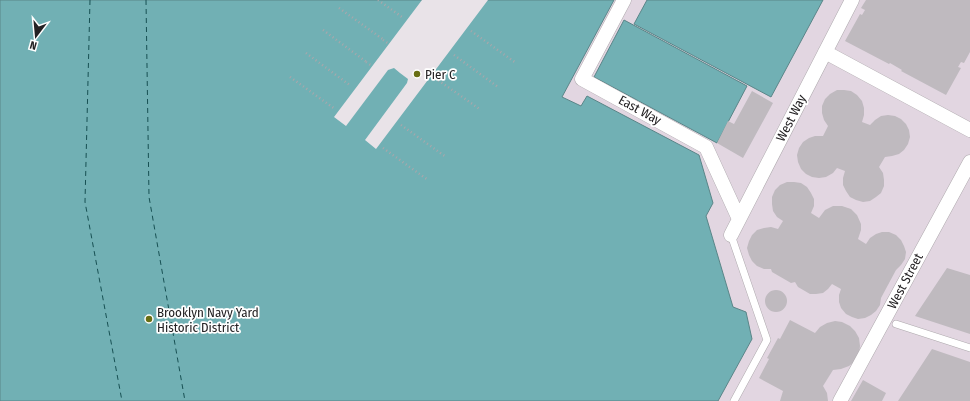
<svg xmlns="http://www.w3.org/2000/svg" width="970" height="401" viewBox="0 0 970 401" font-family="'Fira Sans Condensed',sans-serif">
<style>
.built{fill:#e2d6e1}
.water{fill:#71b0b4;stroke:#5a8588}
.pier{fill:#e9e3e8}
.lines{fill:none;stroke-linecap:round;stroke-linejoin:round}
.ferry{stroke:#175053;stroke-width:1;stroke-dasharray:5 4;stroke-linecap:butt}
.building{fill:#bfbabf}
.service-casing{stroke:#aea9ad;stroke-width:8}
.minor-casing{stroke:#aea9ad;stroke-width:15}
.path{stroke:#aba7ab;stroke-width:2.5;stroke-dasharray:1 3;stroke-linecap:butt}
.service{stroke:#fff;stroke-width:7}
.minor{stroke:#fff;stroke-width:14}
.poi-dot{fill:#696e14;stroke:#fff;stroke-width:1.5}
.labels{text-anchor:middle;dominant-baseline:central;stroke-width:3.5;stroke-linejoin:round;paint-order:stroke}
.poi-label{font-size:13px;fill:#232123;stroke:#fff;text-anchor:start}
.street-label{font-size:13px;fill:#232123;stroke:#fff}
</style>
<rect width="100%" height="100%" fill="#e9e3e8"/>
<path class="built" d="M614 0H970V401H718L752 339 733 307 706 216 713 203 587 96 581 106 562 97Z"/>
<path class="water" d="M0 0H614L562 97 581 106 587 96 699 155 713 203 706 216 733 307 746 312 752 339 718 401H0Z
M647 0H823L771 97 634 24Z
M624 20 747 86 717 143 594 77Z"/>
<path class="pier" d="M422 0H488L376 149 365 140 407 83 408 79 400 73 394 68 388 70 346 126 334 117Z"/>
<g class="lines">
<path class="ferry" d="M90 0 85 202 122 401
M146 0 149 197 185 401"/>
</g>
<path class="building" d="M866 0H970V52L964 63 961 62 958 67 961 68 946 95 901 71 902 70 890 63 889 64 845 41 860 14 862 15 865 10 861 8Z
M837 90H844L851 91 857 95 862 101 864 108V115L862 122 870 125 875 120 881 116 888 115 895 116 901 119 906 124 909 130 910 137 908 144 904 150 899 154 892 156 885 157 879 167 883 173 884 180V186L881 193 876 197 870 201 863 202 856 200 850 197 846 191 843 185V178L845 171 837 168 833 173 826 177 819 178 812 177 806 174 801 169 798 162 797 155 799 148 803 142 809 138 815 136H823L828 126 824 120 822 113V106L825 99 830 94Z
M752 91 773 103 743 158 717 143 728 121 734 124Z
M787 182H794L801 183 807 187 811 193 814 199V206L811 213 819 218 825 210 833 206H842L851 209 857 215 861 224V230L858 239 866 244 870 238 876 234 882 232H889L896 235 901 240 904 246 906 252 905 259 901 265 896 270 881 298 880 305 876 311 871 315 865 318 858 319 852 317 846 314 841 308 839 302V295L841 289 832 284 828 289 823 293 816 294H810L798 287 795 282 791 283 772 272 771 269H764L757 266 752 261 749 255 747 248 749 241 752 235 757 230 764 228 771 227 778 229 783 221 777 217 773 211 772 204V197L775 190 780 185Z
M947 268 970 275V334L915 316Z
M765 301a11 11 0 1 1 22 0a11 11 0 1 1-22 0Z
M790 320 815 333 820 327 827 323 835 321 842 322 850 326 855 331 859 338 860 346 859 354 855 361 849 366 841 369 833 370 823 386 827 393 828 401H780L783 391 759 378 769 359 767 358 778 338 780 339Z
M932 349 970 362V401H898Z
M863 380 886 393 882 401H851Z"/>
<g class="lines">
<defs>
<path id="service" d="M731 235 767 340 734 401
M896 324 970 348"/>
<path id="minor" d="M624 0 582 79 706 147 739 219
M825 52 970 130
M731 235 852 0
M840 401 970 162"/>
</defs>
<use href="#service" class="service-casing"/>
<use href="#minor" class="minor-casing"/>
<path class="path" d="M378 0 402 17
M339 8 384 40
M323 30 368 63
M471 31 516 63
M383 40 389 44
M306 53 351 86
M454 55 498 87
M366 62 372 66
M290 77 335 109
M435 78 481 110
M401 125 446 157
M383 148 428 180"/>
<use href="#service" class="service"/>
<use href="#minor" class="minor"/>
</g>
<g class="poi-dot">
<circle cx="417" cy="74" r="4"/>
<circle cx="149" cy="319" r="4"/>
</g>
<g class="labels">
<g class="poi-label">
<text x="425" y="74">Pier C</text>
<text x="157" y="312">Brooklyn Navy Yard<tspan x="157" dy="15">Historic District</tspan></text>
</g>
<g class="street-label">
<text transform="translate(640 110) rotate(29)">East Way</text>
<text transform="translate(791 118) rotate(-63)">West Way</text>
<text transform="translate(905 281) rotate(-62)">West Street</text>
</g>
</g>
<g transform="translate(36 36) rotate(196)" stroke="#ffffff" stroke-width="3" paint-order="stroke">
<path d="M0-3L7 15L0 10L-7 15Z" fill="#232123"/>
<text y="-6" font-size="11" font-weight="bold" text-anchor="middle" fill="#232123">N</text>
</g>
</svg>
